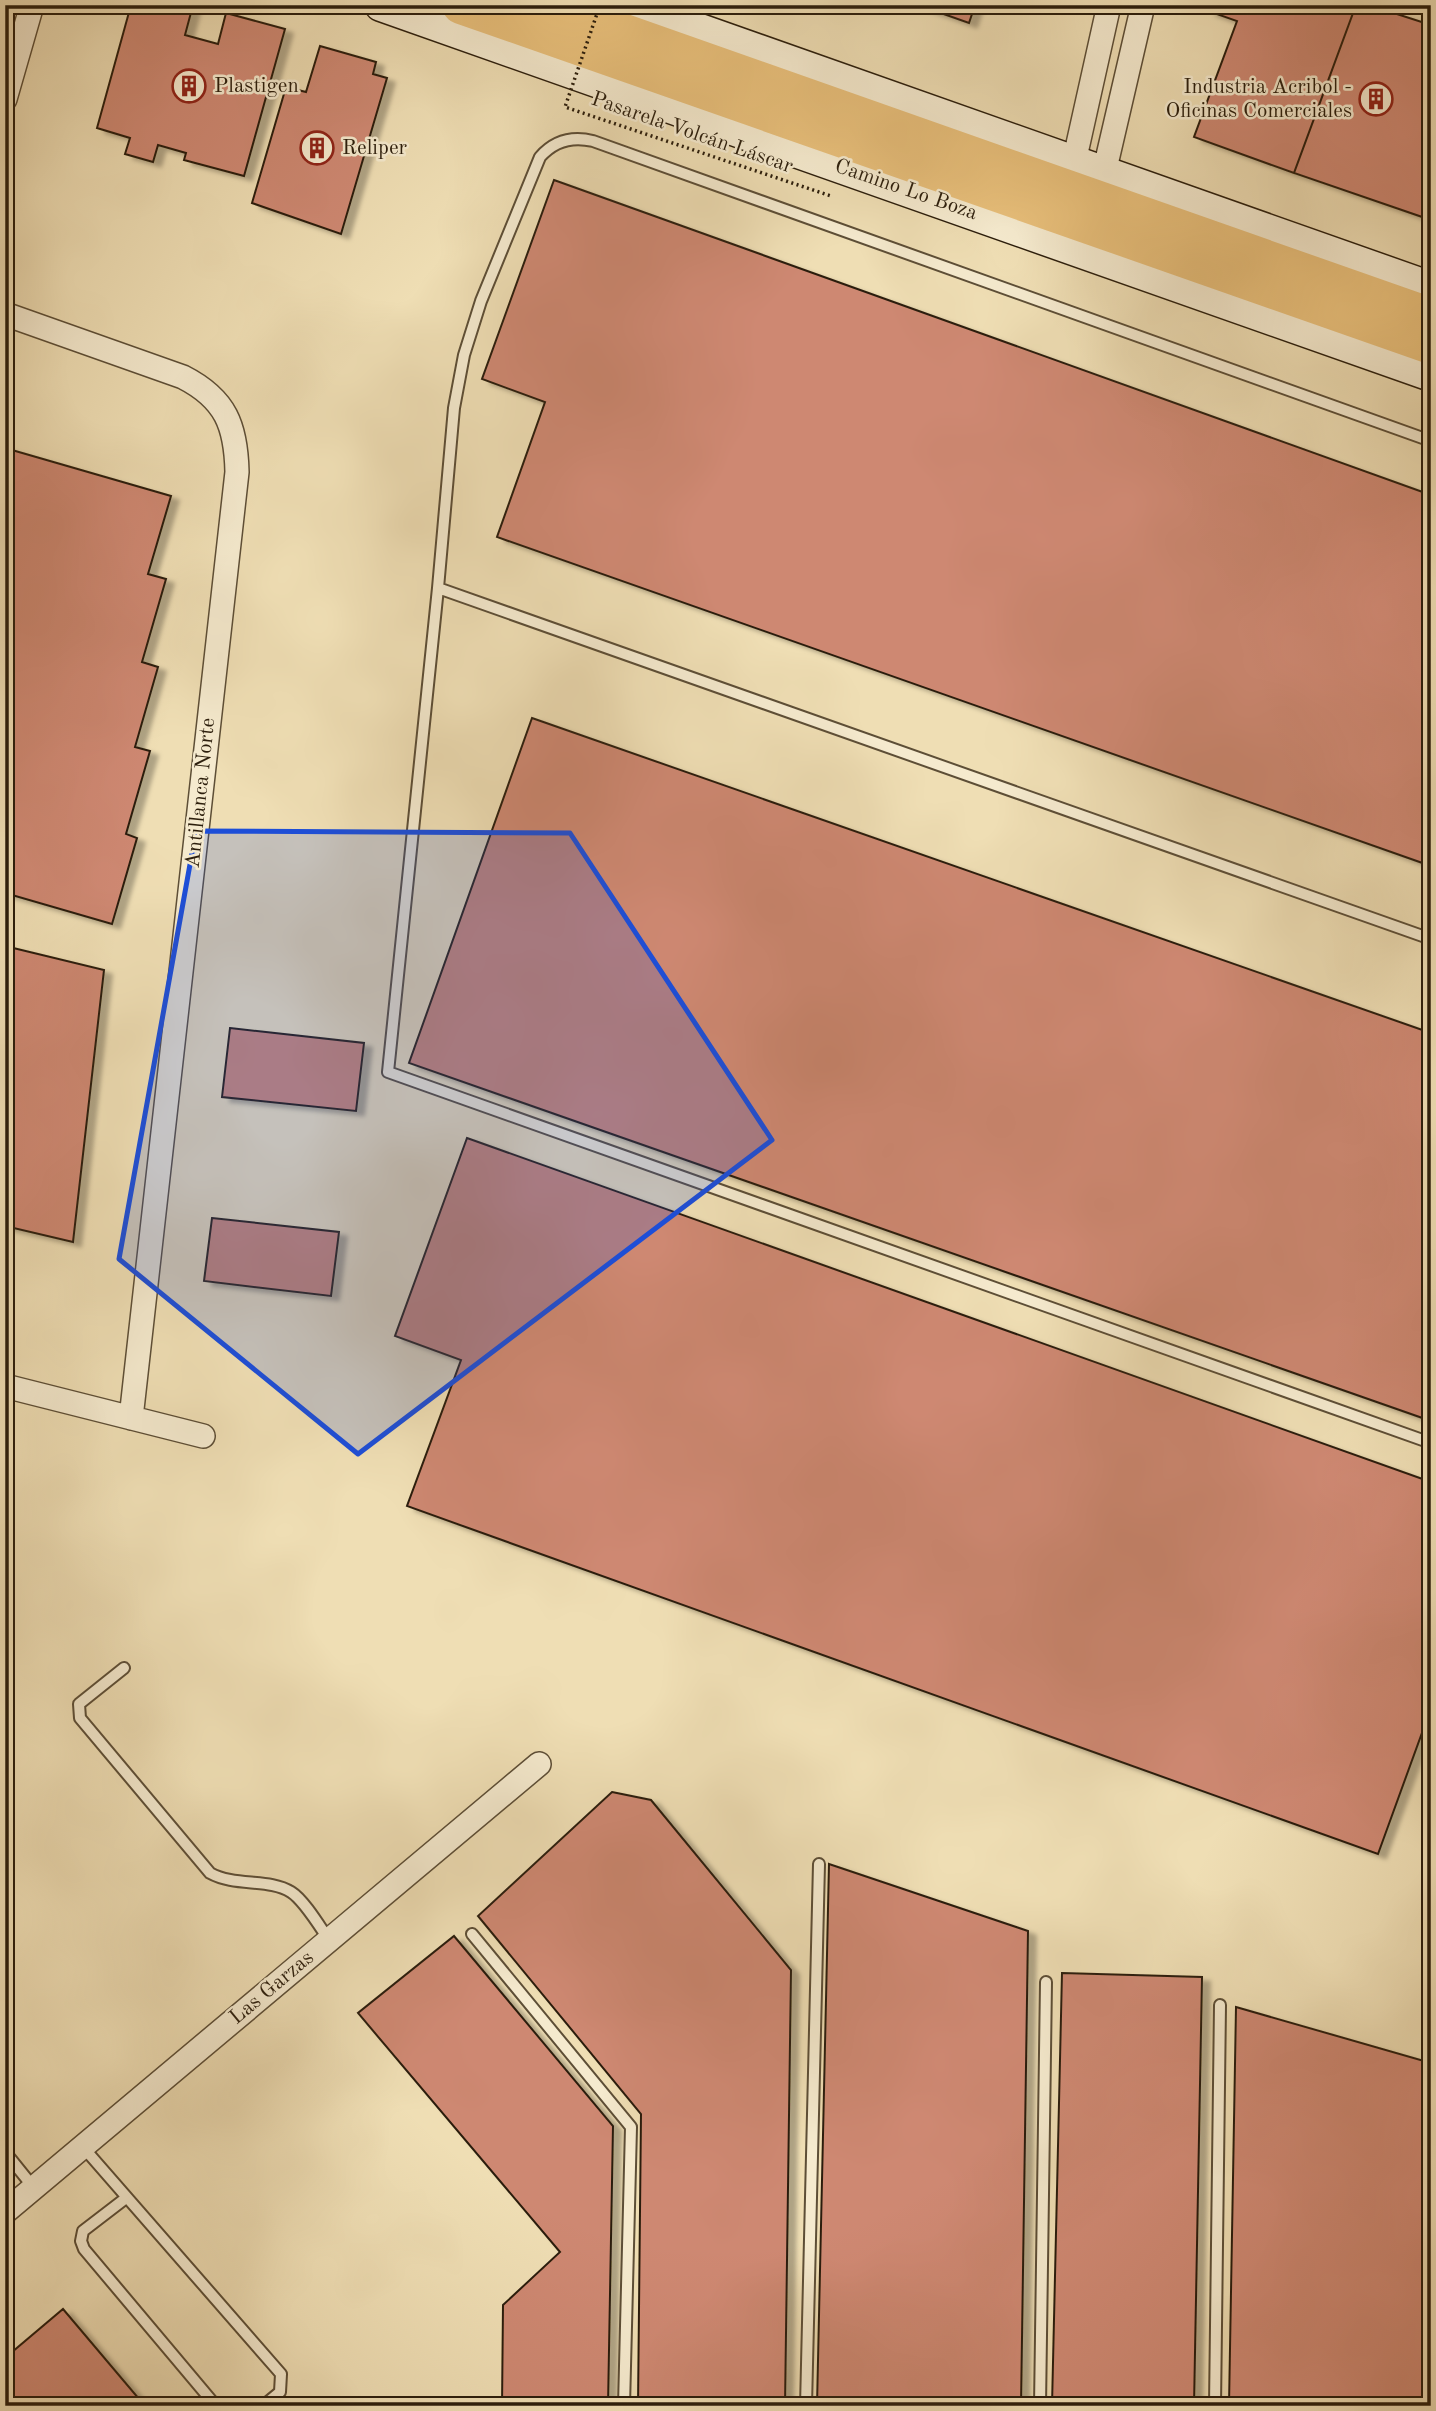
<svg xmlns="http://www.w3.org/2000/svg" width="1436" height="2411" viewBox="0 0 1436 2411" font-family="'Old Standard TT',serif">
<style>
.building{fill:#ce8872;stroke:#2c1e0c;stroke-width:2;filter:url(#shadow)}
.lines{fill:none;stroke-linecap:round;stroke-linejoin:round}
.lane-casing{stroke:#5d4e36;stroke-width:14}
.street-casing{stroke:#5d4e36;stroke-width:26}
.secondary-casing{stroke:#2c1e0c;stroke-width:35}
.highway-casing{stroke:#2c1e0c;stroke-width:42}
.path{stroke:#2c1e0c;stroke-width:3.5;stroke-dasharray:2 3.5;stroke-linecap:butt}
.lane{stroke:#f5eace;stroke-width:10}
.street{stroke:#f5eace;stroke-width:23}
.secondary{stroke:#f5eace;stroke-width:32}
.highway{stroke:#e8bf7a;stroke-width:38}
.path-bridge{stroke:#2c1e0c;stroke-width:3.5;stroke-dasharray:2 3.5;stroke-linecap:butt}
.marked{fill:#1d4ed8;fill-opacity:0.2;stroke:#1d4ed8;stroke-width:5;stroke-linejoin:round}
.labels{text-anchor:middle;dominant-baseline:central;stroke-width:5;stroke-linejoin:round;paint-order:stroke}
.poi-label{font-size:21px;fill:#2c1e0c;stroke:#f5eace;text-anchor:start}
.street-label{font-size:21px;fill:#2c1e0c;stroke:#f5eace}
</style>
<defs>
<filter id="shadow"><feDropShadow dx="8" dy="4.5" stdDeviation="2" flood-color="#0004"/></filter>
</defs>
<rect width="100%" height="100%" fill="#efdeb4"/>
<filter id="stains"><feTurbulence type="fractalNoise" baseFrequency=".00286" numOctaves="4"/><feColorMatrix values="0 0 0 0 .2 0 0 0 0 .09 0 0 0 0 .02 0 0 0 .5 -.17"/></filter>
<radialGradient id="worn" r=".72"><stop offset=".6" stop-color="#630" stop-opacity="0"/><stop offset="1" stop-color="#630" stop-opacity=".3"/></radialGradient>
<path class="building" d="M131 5H193L185 35 218 44 226 13 285 29 244 176 184 160 186 153 158 145 153 162 125 154 130 138 97 128Z
M918 5H975L969 23Z
M1210 5H1356L1294 173 1194 137 1237 21 1208 11Z
M1356 5H1369L1431 25V220L1294 173Z
M320 46 376 62 373 74 387 78 341 234 252 203 286 87 306 92Z
M554 180 1431 495V866L497 537 545 402 482 379Z
M5 448 171 496 148 574 166 579 142 662 158 667 135 747 150 751 126 834 137 838 112 924 5 893Z
M532 718 1431 1033V1421L409 1063Z
M5 946 104 970 73 1242 5 1226Z
M230 1028 364 1043 356 1111 222 1097Z
M467 1138 1431 1482V1708L1378 1854 407 1506 461 1360 395 1336Z
M212 1218 339 1232 331 1296 204 1281Z
M612 1792 651 1800 791 1970 785 2406H638L641 2114 478 1916Z
M829 1864 1028 1931 1021 2406H817Z
M454 1936 613 2126 608 2406H502L503 2305 560 2252 358 2013Z
M1062 1973 1202 1977 1194 2406H1052Z
M1236 2007 1431 2063V2406H1229Z
M63 2309 145 2406H5V2358Z"/>
<g class="lines">
<defs>
<path id="lane" d="M1431 441 593 141C572 136 554 141 540 157L481 301 464 355 454 408 438 588 1431 939
M438 588 388 1072 1431 1443
M124 1668 79 1704 80 1718 210 1873C235 1887 269 1878 291 1892 304 1900 320 1927 329 1940
M472 1934 631 2127 624 2406
M83 2147 281 2374 280 2392 263 2406
M5 2152 34 2188
M126 2198 83 2231 81 2241 84 2249 216 2406
M806 2406 819 1864
M1040 2406 1046 1982
M1215 2406 1220 2005"/>
<path id="street" d="M5 99 32 5
M1074 162 1109 5
M1104 173 1143 5
M5 314 183 377C226 399 236 426 237 472L131 1418
M5 1386 203 1436
M5 2212 539 1764"/>
<path id="secondary" d="M381 5 1431 375
M629 5 1431 288"/>
<path id="highway" d="M461 5 1431 345
M545 5 1431 317"/>
</defs>
<use href="#lane" class="lane-casing"/>
<use href="#street" class="street-casing"/>
<use href="#secondary" class="secondary-casing"/>
<use href="#highway" class="highway-casing"/>
<path class="path" d="M336 5 356 12"/>
<use href="#lane" class="lane"/>
<use href="#street" class="street"/>
<use href="#secondary" class="secondary"/>
<use href="#highway" class="highway"/>
<path class="path-bridge" d="M600 5 565 107 831 196"/>
</g>
<path class="marked" d="M196 831 570 833 772 1140 358 1454 119 1259Z"/>
<defs>
<symbol id="building-ring" viewBox="-11 -11 22 22"><circle r="9.5" fill="#f5eace" stroke="#8f2418" stroke-width="1.5"/><path d="M-4-6H4V6H1V3H-1V6H-4ZM-2.5-4.3h1.7v1.8h-1.7ZM.8-4.3h1.7v1.8H.8ZM-2.5-1h1.7V.8h-1.7ZM.8-1h1.7V.8H.8Z" fill="#8f2418"/></symbol>
</defs>
<g fill-rule="evenodd">
<use href="#building-ring" x="170" y="67" width="38" height="38"/>
<use href="#building-ring" x="1357" y="80" width="38" height="38"/>
<use href="#building-ring" x="298" y="129" width="38" height="38"/>
</g>
<g class="labels">
<g class="poi-label">
<text x="214" y="86">Plastigen</text>
<text x="1352" y="87" text-anchor="end">Industria Acribol -<tspan x="1352" dy="24">Oficinas Comerciales</tspan></text>
<text x="342" y="148">Reliper</text>
</g>
<g class="street-label">
<text transform="translate(692 133) rotate(19)">Pasarela Volcán Láscar</text>
<text transform="translate(906 190) rotate(19)">Camino Lo Boza</text>
<text transform="translate(201 793) rotate(-84)">Antillanca Norte</text>
<text transform="translate(272 1988) rotate(-40)">Las Garzas</text>
</g>
</g>
<rect width="1436" height="2411" fill="none" stroke="#efdeb4" stroke-width="28"/>
<rect x="7" y="7" width="1422" height="2397" fill="none" stroke="#2c1e0c" stroke-width="3.5"/>
<rect x="14" y="14" width="1408" height="2383" fill="none" stroke="#2c1e0c" stroke-width="2"/>
<rect width="100%" height="100%" filter="url(#stains)"/>
<rect width="100%" height="100%" fill="url(#worn)"/>
</svg>
